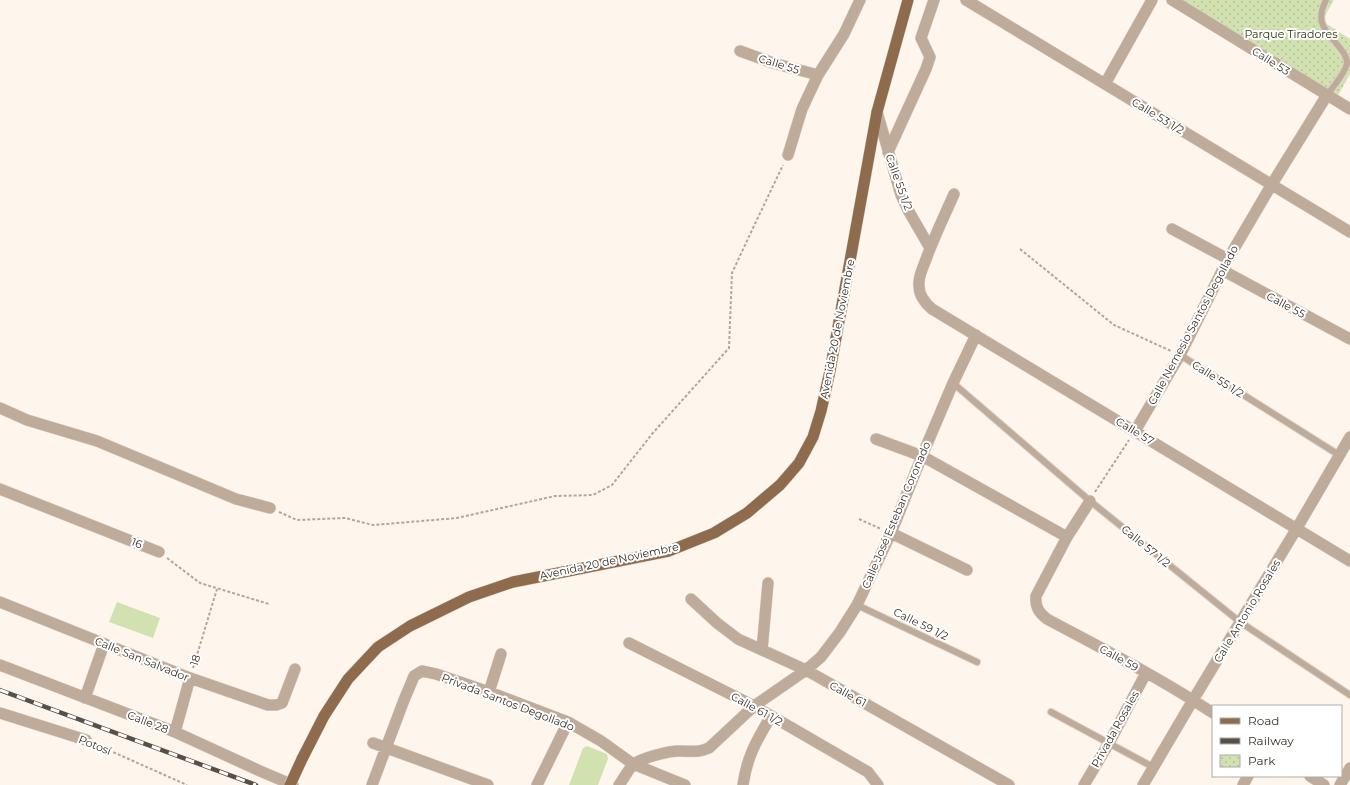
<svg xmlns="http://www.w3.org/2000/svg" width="1350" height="785" viewBox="0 0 1350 785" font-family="Montserrat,sans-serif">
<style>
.park{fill:url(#park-dots)}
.garden{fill:#d1e2b0}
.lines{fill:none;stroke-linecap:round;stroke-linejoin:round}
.service-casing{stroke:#dad2c8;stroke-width:8}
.minor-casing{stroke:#dad2c8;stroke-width:12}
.tertiary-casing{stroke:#dad2c8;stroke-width:12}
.primary-casing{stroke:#dad2c8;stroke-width:12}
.path{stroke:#b0a89f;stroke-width:2;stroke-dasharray:3 2;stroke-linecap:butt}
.service{stroke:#bfab9a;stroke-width:6}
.minor{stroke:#bfab9a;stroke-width:11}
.tertiary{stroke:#bfab9a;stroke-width:11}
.primary{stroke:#8e6b4d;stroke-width:11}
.rail-casing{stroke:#585047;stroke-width:4.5}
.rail{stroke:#fff;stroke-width:3;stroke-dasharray:9;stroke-linecap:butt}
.primary-bridge-casing{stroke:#dad2c8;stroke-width:12;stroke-linecap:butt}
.primary-bridge{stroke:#8e6b4d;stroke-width:11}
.labels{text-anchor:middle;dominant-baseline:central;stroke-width:4;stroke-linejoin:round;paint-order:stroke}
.park-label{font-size:11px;fill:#29340d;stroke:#fff}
.street-label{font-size:11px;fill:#352e25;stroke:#fff}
</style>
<defs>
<pattern id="park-dots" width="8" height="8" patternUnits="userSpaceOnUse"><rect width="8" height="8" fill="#d1e2b0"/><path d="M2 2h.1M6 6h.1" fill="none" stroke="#b4c297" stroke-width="1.8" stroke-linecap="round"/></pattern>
</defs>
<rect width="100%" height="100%" fill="#fef6ec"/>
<path class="park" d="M1172 0H1334L1322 21 1350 39V74L1336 99Z"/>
<path class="garden" d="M117 602 160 618 153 638 109 622Z
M587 746 607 754 608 759 598 785H569L583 748Z"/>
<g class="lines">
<defs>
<path id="service" d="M1326 0C1313 26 1329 32 1343 52 1345 55 1347 59 1347 63 1346 72 1333 87 1327 95
M1180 355 1339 455
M953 383 1090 501 1240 622 1350 695
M857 605 977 662
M1051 712 1153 767"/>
<path id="minor" d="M966 0 1350 232
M740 51 773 63 818 75
M1105 84 1152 0
M877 112 901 195 908 210 930 248
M888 152 926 69 930 57 921 38 934 0
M788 155 802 109 818 75 844 34 860 0
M954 194C944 217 933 239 925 262 922 269 918 278 919 286 919 295 925 303 932 309L1350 561
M1172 229 1228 259
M1222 270 1350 339
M0 408 27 420 97 441 236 499 270 508
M1135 431 1180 355 1228 259 1272 184 1327 95
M876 439 922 456 1067 537
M0 489 159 552
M1090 501 1067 537 1036 596C1035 606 1038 612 1047 619 1103 649 1160 678 1213 713
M891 533 967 570
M691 599 717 623 738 639 806 670 1009 785
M0 602 190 678 268 705H276L282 703 295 669
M629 643 754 706 868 772 878 785
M762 650 768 583
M0 665 175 732 260 771 293 785
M489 692 501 654
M85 698 104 644
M0 713 86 740
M175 732 190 678
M373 743 488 785
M1310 776 1324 785
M372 785 404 700 412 681 414 676 422 671 436 674 489 692 568 722 601 741 633 764 685 785
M537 785 568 722
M619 785C623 780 629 768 634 764 641 758 669 751 679 751 690 751 698 753 709 748L754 706 806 670 821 657 840 632 857 605 891 533 922 456 953 383 976 335
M743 785C747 756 757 740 771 716
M1084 785 1109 743 1146 673
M1143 785 1193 700 1297 528 1350 437
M1243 785 1248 776
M1340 785 1350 768"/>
<path id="tertiary" d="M1172 0 1350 109"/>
<path id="primary" d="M302 759 324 716 348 679 378 647 410 626 469 597 513 582 669 551 714 533 747 513 780 485 799 463 813 437 821 411 830 371 877 112 908 0"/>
</defs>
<use href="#service" class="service-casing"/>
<use href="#minor" class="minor-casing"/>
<use href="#tertiary" class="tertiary-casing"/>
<use href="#primary" class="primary-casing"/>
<path class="path" d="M1020 249 1114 325 1171 351
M1095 492 1129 440
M279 512 297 520 345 518 373 525 457 518 555 496 593 495 612 485 652 434 729 348 732 273 753 228 783 165
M859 519 881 529
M167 558 200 583 269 604
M193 668 217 589
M95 744 187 785"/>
<use href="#service" class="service"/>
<use href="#minor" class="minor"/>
<use href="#tertiary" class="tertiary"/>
<use href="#primary" class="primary"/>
<defs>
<path id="rail" d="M0 690 256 785"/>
</defs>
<use href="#rail" class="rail-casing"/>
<use href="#rail" class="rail"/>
<defs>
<path id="primary-bridge" d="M290 785 302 759"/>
</defs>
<use href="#primary-bridge" class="primary-bridge-casing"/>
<use href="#primary-bridge" class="primary-bridge"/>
</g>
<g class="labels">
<g class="park-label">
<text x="1291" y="34">Parque Tiradores</text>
</g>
<g class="street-label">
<text transform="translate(1271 61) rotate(32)">Calle 53</text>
<text transform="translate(779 64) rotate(17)">Calle 55</text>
<text transform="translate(1158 116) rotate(31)">Calle 53 1/2</text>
<text transform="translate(899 182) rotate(70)">Calle 55 1/2</text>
<text transform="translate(1286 305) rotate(28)">Calle 55</text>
<text transform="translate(1193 325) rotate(-62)">Calle Nemesio Santos Degollado</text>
<text transform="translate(837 329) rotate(-79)">Avenida 20 de Noviembre</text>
<text transform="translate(1218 379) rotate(32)">Calle 55 1/2</text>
<text transform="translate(1135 431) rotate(31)">Calle 57</text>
<text transform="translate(896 515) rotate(-67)">Calle José Esteban Coronado</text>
<text transform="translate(137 543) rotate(22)">16</text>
<text transform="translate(1146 546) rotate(39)">Calle 57 1/2</text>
<text transform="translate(609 561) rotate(-12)">Avenida 20 de Noviembre</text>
<text transform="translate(1247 611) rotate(-59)">Calle Antonio Rosales</text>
<text transform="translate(921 624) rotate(26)">Calle 59 1/2</text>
<text transform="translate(1119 658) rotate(29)">Calle 59</text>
<text transform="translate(142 659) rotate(22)">Calle San Salvador</text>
<text transform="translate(195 660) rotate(-73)">18</text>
<text transform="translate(848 694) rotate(29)">Calle 61</text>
<text transform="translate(508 702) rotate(21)">Privada Santos Degollado</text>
<text transform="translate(757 709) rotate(29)">Calle 61 1/2</text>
<text transform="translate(148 722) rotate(21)">Calle 28</text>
<text transform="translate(1115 729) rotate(-61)">Privada Rosales</text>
<text transform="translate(95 745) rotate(22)">Potosí</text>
</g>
</g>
<rect x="1212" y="705" width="130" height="72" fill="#ffffff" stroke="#aeaba8"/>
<rect x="1220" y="718" width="20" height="6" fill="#8e6b4d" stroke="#aeaba8"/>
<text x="1248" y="725" font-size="12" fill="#352e25">Road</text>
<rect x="1220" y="738" width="20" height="6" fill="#585047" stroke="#aeaba8"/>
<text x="1248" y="745" font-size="12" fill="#352e25">Railway</text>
<rect x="1220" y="755" width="20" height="12" fill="url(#park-dots)" stroke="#aeaba8"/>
<text x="1248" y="765" font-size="12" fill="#352e25">Park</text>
</svg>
